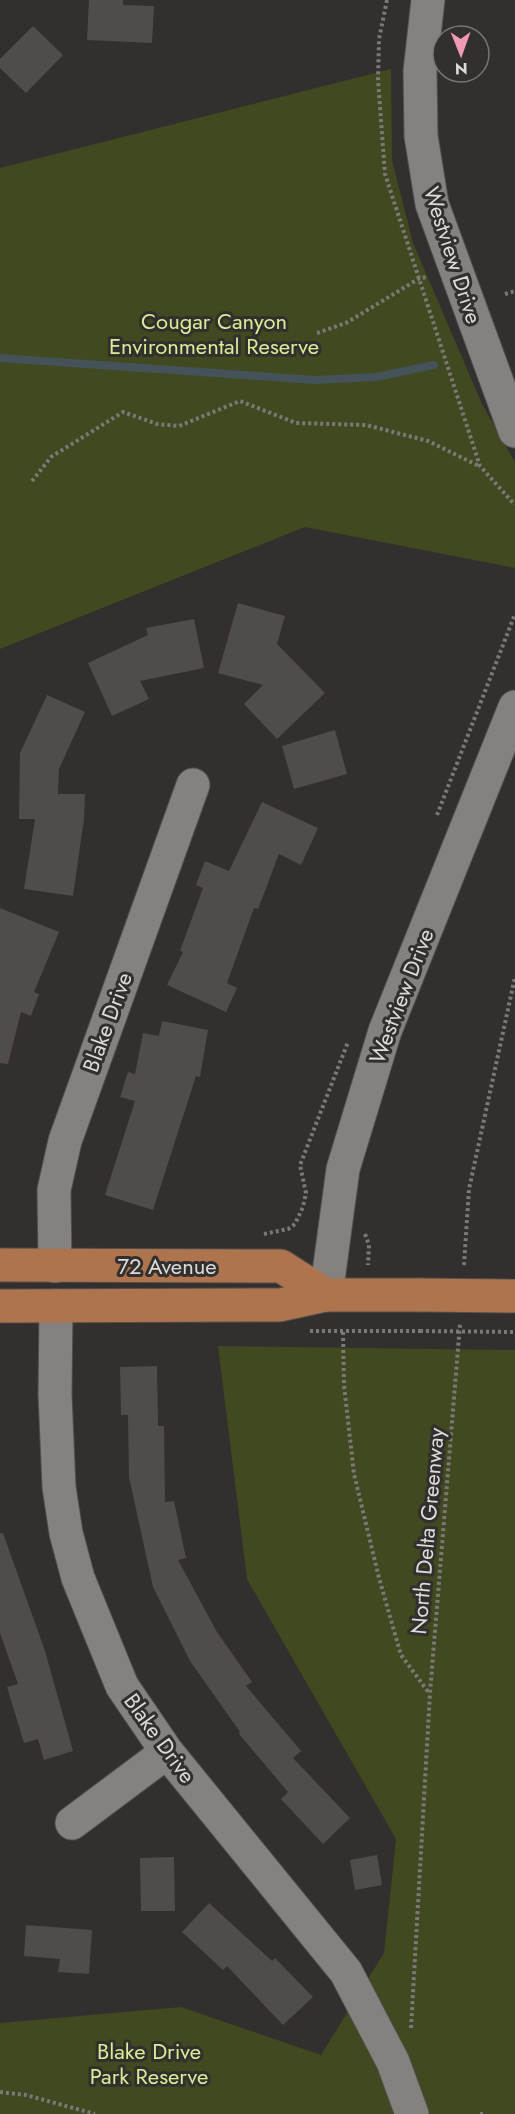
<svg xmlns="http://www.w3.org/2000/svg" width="515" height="2114" viewBox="0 0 515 2114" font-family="Jost,sans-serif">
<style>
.green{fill:#40491f}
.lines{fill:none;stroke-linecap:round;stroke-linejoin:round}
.stream{stroke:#455259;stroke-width:8}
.building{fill:#504c4a}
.minor-casing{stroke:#514e4d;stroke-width:35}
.major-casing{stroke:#514e4d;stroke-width:35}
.path{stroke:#7b7877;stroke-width:4;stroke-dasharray:3 3;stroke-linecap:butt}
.minor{stroke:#85817f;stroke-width:33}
.major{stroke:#ae744d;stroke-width:33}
.major-bridge-casing{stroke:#514e4d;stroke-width:35;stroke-linecap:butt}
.path-bridge{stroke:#7b7877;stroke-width:4;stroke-dasharray:3 3;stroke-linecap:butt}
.major-bridge{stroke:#ae744d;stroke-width:33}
.labels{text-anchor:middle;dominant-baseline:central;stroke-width:6;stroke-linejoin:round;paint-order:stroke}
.street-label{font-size:22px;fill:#dddbda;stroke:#332f2e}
.park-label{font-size:22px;fill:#d8ed96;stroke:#332f2e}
</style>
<rect width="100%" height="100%" fill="#332f2e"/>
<path class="green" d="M391 69 392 160 413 243 482 404 515 462V568L305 527 0 649V168Z
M218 1346 515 1350V2114H0V2023L181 2007 321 2055 384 1953 396 1839 247 1579Z"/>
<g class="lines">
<path class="stream" d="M0 358 315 380 376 377 434 365"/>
</g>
<path class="building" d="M89 0H123V5L154 6 152 43 87 40Z
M33 26 63 55 26 93 0 68V59Z
M238 603 285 616 277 644 325 693 277 739 244 704 263 685 218 673Z
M194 619 204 668 140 681 149 699 112 716 88 663 148 635 146 628Z
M47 695 85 712 59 769 58 794H85L84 819 73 896 24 889 35 819H19L20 753Z
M335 730 347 774 294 789 282 746Z
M262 802 318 828 301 865 279 854 258 909 254 908 227 983 237 988 226 1012 167 985 183 952 180 951 203 888 196 885 205 861 229 871Z
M0 908 59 932 34 992 39 994 31 1016 21 1012 8 1064 0 1063Z
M162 1021 208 1030 200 1077 196 1076 153 1210 105 1195 135 1101 120 1097 128 1072 135 1074 143 1033 159 1036Z
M157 1366 158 1426H164L165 1502 174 1501 186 1558 178 1560 217 1632 252 1682 246 1686 301 1751 293 1758 350 1818 323 1844 281 1799 288 1792 239 1734 240 1732 190 1661 153 1587 129 1477 128 1415H121L120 1367Z
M0 1533H3L45 1651 73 1751 44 1760 38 1739 24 1743 7 1687 18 1684 0 1633Z
M377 1855 382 1885 355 1890 350 1860Z
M174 1857 175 1911H141L140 1858Z
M209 1903 272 1961 275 1958 313 1997 283 2025 227 1966 223 1970 182 1932Z
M26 1925 92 1930 89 1974 58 1972 60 1959 24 1956Z"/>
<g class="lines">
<defs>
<path id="minor" d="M428 0 420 71 421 136 432 204 515 431
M55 1266 54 1190 65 1141 193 785
M326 1295 343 1169 385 1031 515 707
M56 1306 55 1395 59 1487 66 1533 78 1578 122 1686 167 1752 346 1972 393 2062 412 2114
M72 1823 167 1752"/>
<path id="major" d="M0 1265 281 1266 326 1295
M0 1306 280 1305 326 1295H420"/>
</defs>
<use href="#minor" class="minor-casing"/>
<use href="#major" class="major-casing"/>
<path class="path" d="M387 0 379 39 378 80 385 174 480 466 515 505
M505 294 515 291
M317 333 346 323 420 278 428 277
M32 481 51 457 123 412 157 424 179 426 240 401 296 423 366 425 428 441 479 466
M437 815 515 614
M264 1234 288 1229 295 1224 303 1207 306 1193 300 1165 348 1042
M365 1234 369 1245 368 1265
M464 1265 469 1189 515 977
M310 1331H420
M343 1332 344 1385 354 1474 379 1578 401 1655 429 1693
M411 2028 430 1693 460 1324
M0 2092 26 2095 95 2114
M480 2114H485"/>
<use href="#minor" class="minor"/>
<use href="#major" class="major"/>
<defs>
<path id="major-bridge" d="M420 1295 515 1296"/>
</defs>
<use href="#major-bridge" class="major-bridge-casing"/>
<path class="path-bridge" d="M420 1331 515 1332"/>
<use href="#major-bridge" class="major-bridge"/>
</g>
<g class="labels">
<g class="street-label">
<text transform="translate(453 255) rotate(72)">Westview Drive</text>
<text transform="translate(401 996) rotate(-69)">Westview Drive</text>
<text transform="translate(107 1022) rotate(-70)">Blake Drive</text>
<text x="167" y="1266">72 Avenue</text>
<text transform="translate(427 1531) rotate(-85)">North Delta Greenway</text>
<text transform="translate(160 1738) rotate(54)">Blake Drive</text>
</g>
<g class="park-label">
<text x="214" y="321">Cougar Canyon<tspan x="214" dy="25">Environmental Reserve</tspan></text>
<text x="149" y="2051">Blake Drive<tspan x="149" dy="25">Park Reserve</tspan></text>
</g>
</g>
<g transform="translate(461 54) rotate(179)"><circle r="28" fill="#332f2e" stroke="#777473" stroke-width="1.5"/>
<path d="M0-4.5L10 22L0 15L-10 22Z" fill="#f09ab7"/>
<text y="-9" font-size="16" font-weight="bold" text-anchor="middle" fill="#dddbda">N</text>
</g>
</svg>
